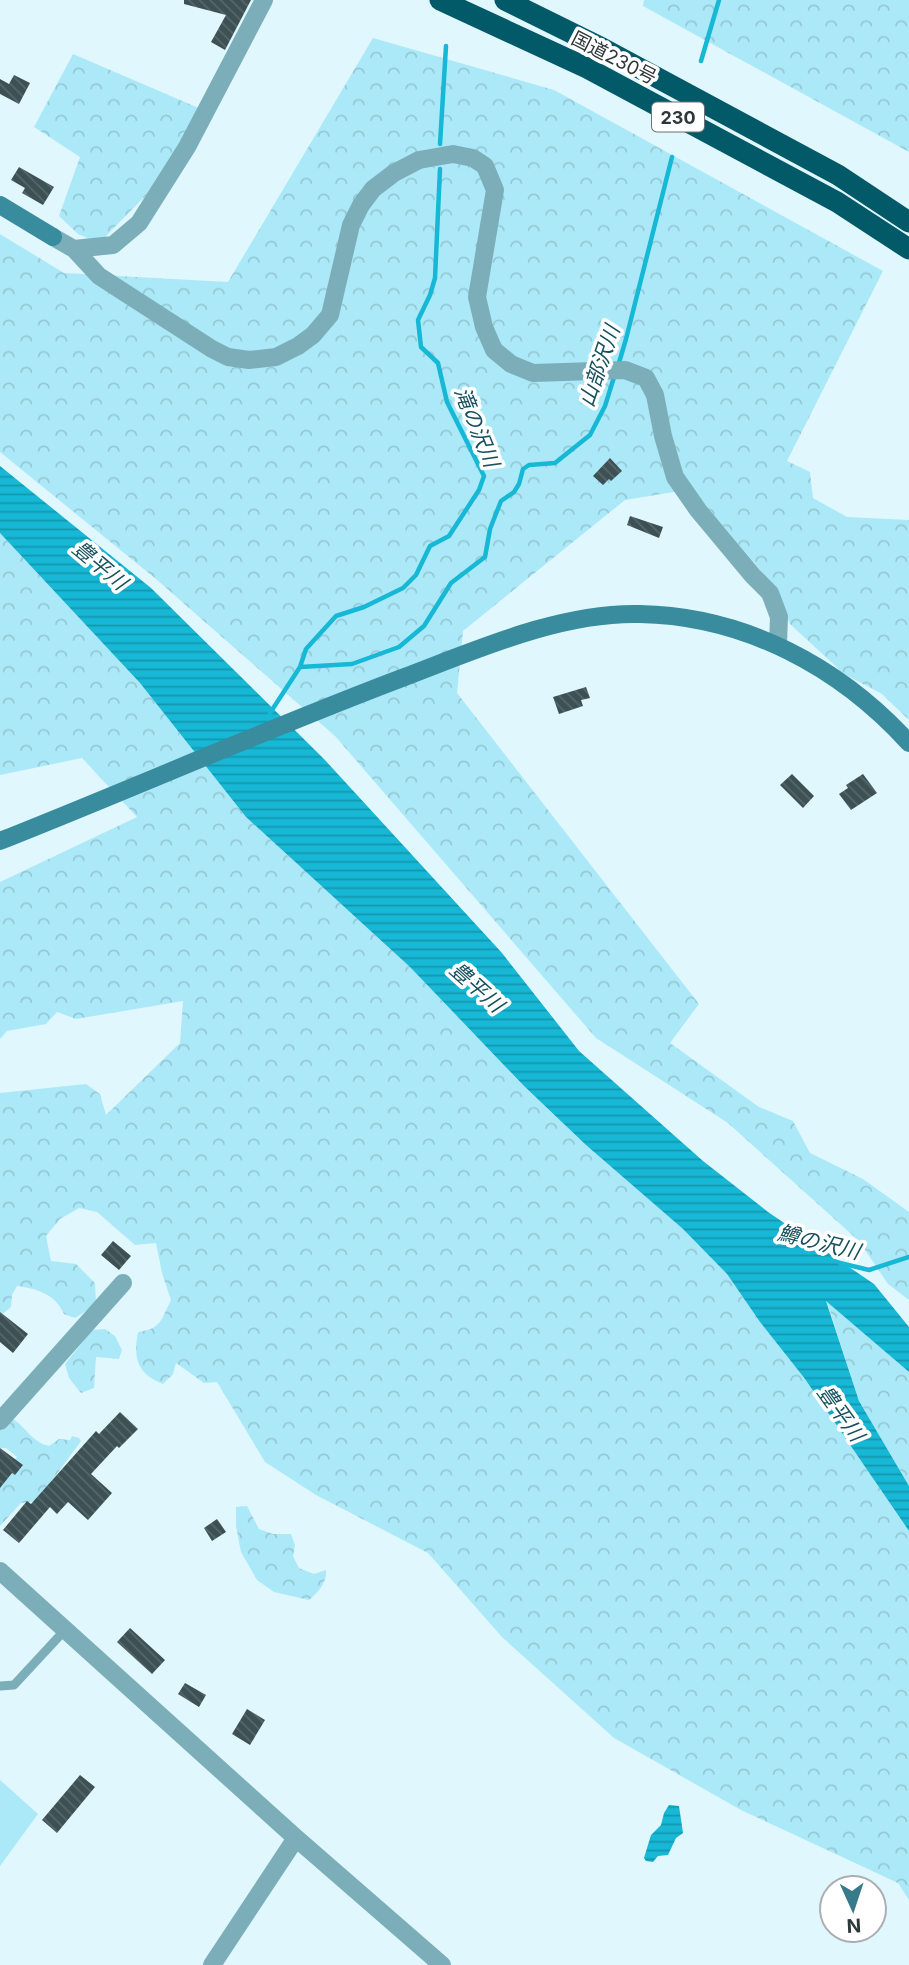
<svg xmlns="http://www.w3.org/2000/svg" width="909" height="1965" viewBox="0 0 909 1965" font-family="Inter,'Noto Sans JP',sans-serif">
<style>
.green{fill:#ace9f8}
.forest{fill:url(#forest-crowns)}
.water{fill:url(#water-rules)}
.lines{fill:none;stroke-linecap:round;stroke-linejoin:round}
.stream{stroke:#16b8d5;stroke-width:4.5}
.building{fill:url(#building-back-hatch)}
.lane{stroke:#7caeba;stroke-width:9}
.street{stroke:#7caeba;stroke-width:18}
.secondary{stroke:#388c9e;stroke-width:18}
.highway{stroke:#025968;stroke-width:21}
.labels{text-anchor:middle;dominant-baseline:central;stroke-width:7;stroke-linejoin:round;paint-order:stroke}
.shield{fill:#fff;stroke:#6d7374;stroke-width:2}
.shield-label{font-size:18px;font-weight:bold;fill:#2e3739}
.street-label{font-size:19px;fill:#2e3739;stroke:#fff}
.water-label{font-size:21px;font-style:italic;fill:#16515d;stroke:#fff}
</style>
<defs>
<pattern id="forest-crowns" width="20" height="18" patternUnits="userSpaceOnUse" patternTransform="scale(1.75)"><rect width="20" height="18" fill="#ace9f8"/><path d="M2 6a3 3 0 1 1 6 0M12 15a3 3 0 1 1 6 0" fill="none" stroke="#94c8d5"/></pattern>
<pattern id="water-rules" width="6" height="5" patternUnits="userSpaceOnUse" patternTransform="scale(1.75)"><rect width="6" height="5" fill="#16b8d5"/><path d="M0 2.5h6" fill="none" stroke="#1496ae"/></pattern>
<pattern id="building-back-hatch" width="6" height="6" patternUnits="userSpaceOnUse" patternTransform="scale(1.75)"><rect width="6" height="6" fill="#3d5054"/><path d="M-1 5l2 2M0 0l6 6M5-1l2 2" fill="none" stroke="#57676a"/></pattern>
</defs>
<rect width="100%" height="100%" fill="#e0f7fd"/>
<path class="green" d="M0 1780 38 1814 0 1866Z"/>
<path class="forest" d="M644 0H909V152L643 6Z
M373 38 554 90 883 271 787 461 810 472 813 498 847 517 909 520V720L882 694 844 674 790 624 776 589 692 489 625 500 463 631 457 693 699 1004 670 1043 759 1107 793 1121 810 1153 863 1179 909 1212V1300L888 1284 859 1241 728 1123 596 1038 335 736 156 579 0 452V234L64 273 228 282Z
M73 54 201 109 172 169 99 243 78 234 59 216 80 157 34 127Z
M0 533 140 683 246 817 410 967 524 1086 586 1145 683 1229 727 1274 760 1322 805 1379 909 1531V1900L898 1883 741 1810 614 1738 502 1637 428 1553 316 1495 265 1462 217 1382 204 1383 176 1363 173 1374 163 1384C137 1374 133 1358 138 1332 162 1329 161 1319 171 1300L162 1273 156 1243 135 1245 97 1212 79 1208 60 1219 46 1236 51 1261 76 1264 95 1283 96 1304 75 1318 64 1314C55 1294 38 1289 17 1286L12 1295 11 1307 0 1316V1093L86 1084 100 1094 106 1115 180 1043 183 1001 76 1019 57 1012 46 1024 7 1031 0 1039V882L137 817 82 758 0 775Z
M826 1299 909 1372V1486L859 1401Z
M105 1329 115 1336 122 1350 119 1359 96 1357 94 1388 81 1393 69 1378 65 1364 92 1330Z
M10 1417C25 1425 31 1442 49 1446L59 1439 70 1440 72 1436 79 1438 81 1441 37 1501 21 1503 0 1526V1472L6 1471 17 1457 6 1448H0V1427Z
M247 1506 259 1529 273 1534H291L295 1545 293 1556 299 1568 314 1574 326 1570C327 1583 318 1592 309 1600L274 1592 257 1580 241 1552 236 1526V1507Z"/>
<path class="water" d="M0 466 151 588 324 759 502 953 579 1051 703 1161 768 1212 874 1284 909 1327V1372L826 1301 859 1401 909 1486V1531L805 1379 760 1322 727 1274 683 1229 586 1145 524 1086 410 967 246 817 140 683 0 533Z
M669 1805 679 1806 683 1833 676 1838 668 1855 658 1856 653 1862 646 1861 644 1858 651 1835 661 1825 664 1813Z"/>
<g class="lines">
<path class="stream" d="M701 61 719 0
M440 144 446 46
M618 366 626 339 672 157
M300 667 352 664 399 647 424 626 451 583 485 557 490 529 501 501 514 492 519 484 523 469 529 465 555 463 590 435 605 406 615 374
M270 713 300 667 306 649 336 616 364 607 403 588 416 575 430 546 449 536 479 490 484 476 447 402 438 363 421 347 418 320 430 295 435 278 440 169
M840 1263 869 1270 909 1257"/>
</g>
<path class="building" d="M184 0H251L225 50 211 42 226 15 184 4Z
M14 75 30 83 19 104 0 94V79L9 84Z
M19 167 54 187 43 205 22 193 25 188 11 180Z
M610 458 622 471 611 481 609 479 603 485 593 476Z
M630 516 663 527 659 538 627 525Z
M586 687 590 698 581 700 583 706 559 714 553 697Z
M792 774 814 796 803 808 780 785Z
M863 774 877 793 851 810 839 794 848 788 846 785Z
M113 1241 131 1256 119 1270 101 1255Z
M0 1312 28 1334 13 1353 0 1342Z
M120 1412 138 1429 119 1448 117 1446 91 1474 112 1493 88 1520 68 1502 57 1514 50 1507 19 1543 3 1530 27 1501 31 1504 96 1431 99 1434Z
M0 1448 23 1465 15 1475 12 1473 0 1488Z
M217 1519 226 1532 212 1541 204 1528Z
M130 1628 165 1660 152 1674 117 1642Z
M185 1683 206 1695 199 1707 178 1694Z
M247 1709 265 1720 250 1745 232 1734Z
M80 1775 95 1787 57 1833 42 1820Z"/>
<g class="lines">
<path class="lane" d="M0 1686 14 1685 65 1630"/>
<path class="street" d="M53 237 74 249 113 245 139 223 187 147 264 0
M74 249 99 276 212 349 228 357 249 360 276 357 298 346 313 335 330 315 351 225 361 205 373 189 394 173 419 160 453 154 473 158 485 166 495 190 477 297 484 327 494 350 511 364 533 373 625 370 646 378 655 395 663 436 675 477 698 510 753 576 770 593 779 617 778 644
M0 1421 123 1283
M0 1571 296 1838 442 1965
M212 1965 296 1838"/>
<path class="secondary" d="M0 205 53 237
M0 841C134 788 267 729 402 678 476 650 560 612 640 614 745 616 840 667 909 743"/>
<path class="highway" d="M440 0 587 68 837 202 909 249
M505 0 602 48 838 175 909 222"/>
</g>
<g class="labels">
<rect class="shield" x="652" y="102.5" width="52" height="29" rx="5"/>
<g class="shield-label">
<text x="678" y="117">230</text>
</g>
<g class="street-label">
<text transform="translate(614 58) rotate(27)">国道230号</text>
</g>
<g class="water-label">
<text transform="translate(599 366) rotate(-71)">山部沢川</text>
<text transform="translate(477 427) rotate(68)">滝の沢川</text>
<text transform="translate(100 565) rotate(40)">豊平川</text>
<text transform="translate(477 987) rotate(42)">豊平川</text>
<text transform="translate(819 1242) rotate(14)">鱒の沢川</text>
<text transform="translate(841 1413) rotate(54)">豊平川</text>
</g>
</g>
<g transform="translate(853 1909) rotate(177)"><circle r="33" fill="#ffffff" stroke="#abafb0" stroke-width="2"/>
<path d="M0-5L12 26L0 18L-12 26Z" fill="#377b8a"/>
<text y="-10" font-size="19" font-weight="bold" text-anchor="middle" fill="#2e3739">N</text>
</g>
</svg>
